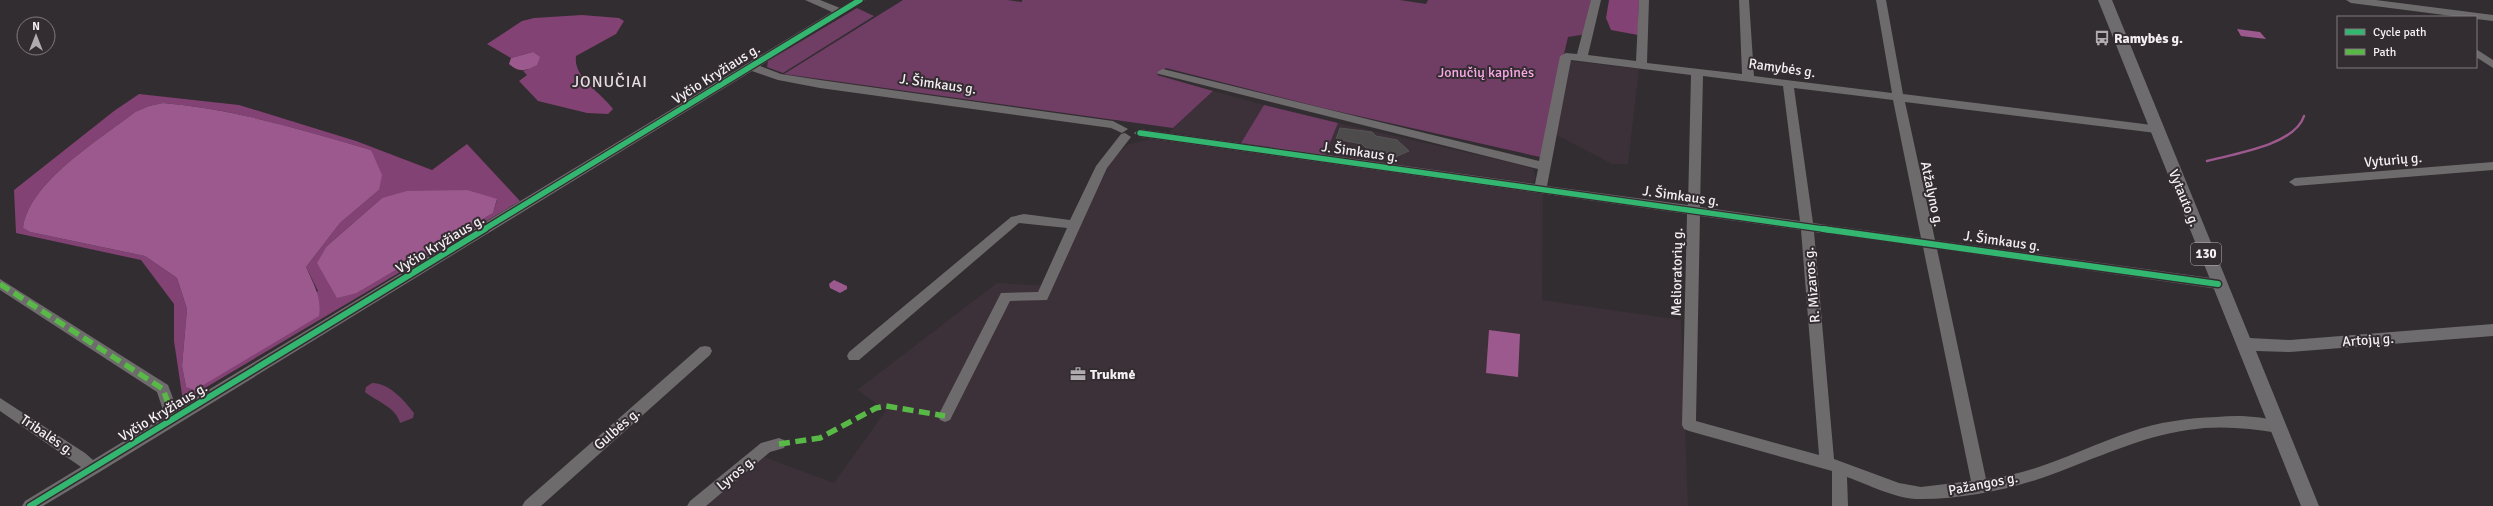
<svg xmlns="http://www.w3.org/2000/svg" width="2493" height="506" viewBox="0 0 2493 506" font-family="Signika,sans-serif">
<style>
.built{fill:#3c3039}
.green{fill:#703d65}
.forest{fill:#824273;fill-rule:evenodd}
.water{fill:#9c598e}
.lines{fill:none;stroke-linecap:round;stroke-linejoin:round}
.stream{stroke:#9c598e;stroke-width:2.5}
.building{fill:#4d4b4c;stroke:#565554}
.minor{fill:#6e6b6c;fill-rule:evenodd}
.major{fill:#6e6c6e;fill-rule:evenodd}
.quiet{stroke:#58b947;stroke-width:5.5;stroke-dasharray:11 5.5;stroke-linecap:butt}
.cycleway-far1-casing{stroke:#332c31;stroke-width:8}
.cycleway-casing{stroke:#332c31;stroke-width:9}
.cycleway-far1{stroke:#33b770;stroke-width:5.5}
.cycleway{stroke:#33b770;stroke-width:6}
.labels{text-anchor:middle;dominant-baseline:central;stroke-width:4;stroke-linejoin:round;paint-order:stroke}
.shield{fill:#332c31;stroke:#bab4b9;stroke-width:1}
.shield-label{font-size:13px;font-weight:bold;fill:#f4eff3}
.poi-label{font-size:14px;font-weight:bold;fill:#f4eff3;stroke:#332c31;text-anchor:start}
.street-label{font-size:14px;fill:#f4eff3;stroke:#332c31}
.park-label{font-size:14px;fill:#faa9e7;stroke:#332c31}
.quarter-label{font-size:16px;letter-spacing:1px;fill:#e6dde3;stroke:#332c31}
</style>
<rect width="100%" height="100%" fill="#322d30"/>
<path class="built" d="M1572 61 1639 69 1628 164H1612L1555 134 1568 62Z
M1213 91 1264 105 1241 143 1169 132Z
M1338 123 1521 165 1533 169 1536 179 1531 183 1325 155Z
M1151 139 1543 194 1542 300 1681 320 1688 506H701L764 457 834 483 886 410 857 390 997 283 1053 286 1112 158 1129 144Z"/>
<path class="green" d="M903 0H1007L1022 2V0H1400L1426 4 1428 0H1594L1587 34 1568 37 1540 157 1323 108 1166 68 1157 75 1213 91 1173 128 784 74Z
M857 8 874 16 783 73 767 67 768 61Z
M1264 105 1338 123 1325 155 1241 143Z
M372 383C389 383 404 400 414 413L413 418 400 423C396 407 376 401 365 392L366 387Z"/>
<path class="forest" d="M1609 0H1639L1638 35 1611 30 1606 18Z
M582 15 619 18 624 21 616 34 576 56C573 78 601 92 613 109L608 114 587 113 538 101 519 81 527 75 523 71 529 69 533 52 511 58 487 44 522 21 534 18Z
M139 94 239 105 356 141 432 170 467 144 520 201 183 401 174 341V304L141 260 16 233 14 190 114 111ZM163 103C234 109 302 130 371 150L379 190 340 223 306 267 318 291 186 387 182 366 187 309 177 278 145 256 30 232 23 228C29 182 99 140 135 112L149 106ZM468 190 497 200 493 213 357 293 327 246 382 198Z"/>
<path class="water" d="M2237 29 2260 32 2266 39 2241 36Z
M533 52 540 57 537 65C526 71 519 73 509 64L511 58Z
M163 103C234 109 303 130 371 150L382 175 379 190 340 223 306 267C313 283 322 297 319 316L195 390 186 387 182 366 187 309 177 278 145 256 30 232 23 228C29 182 99 140 135 112L149 106Z
M468 190 497 199 493 213 357 293 337 298 317 263 327 246 382 198 407 191Z
M834 280 847 286V289L840 293 830 288 829 284Z
M1489 330 1520 334 1518 377 1486 373Z"/>
<g class="lines">
<path class="stream" d="M2207 161C2234 154 2295 145 2304 116"/>
</g>
<path class="building" d="M1340 128 1372 132 1376 136 1397 140 1409 151 1393 158 1388 153 1379 152 1372 154 1362 144 1336 139Z"/>
<g class="lines">
<path class="minor" d="M805 0H820L840 8 853 0H865L760 66 781 74 820 80 1113 121 1128 129 1122 133 1111 128 820 88 778 80 752 71 98 473 43 506H22L25 501 81 467 0 411V398L85 453 93 460 165 416 157 392 0 290V279L168 385 177 409 832 12Z
M1591 0H1601L1588 55 1636 61 1639 0H1649L1647 63 1742 74 1739 0H1749L1754 76 1892 93 1876 0H1886L1903 94 2160 126 2162 129 2156 133 1905 102 1935 240 2218 279 2225 284 2218 289 1937 249 1986 479C2036 474 2083 448 2130 432 2158 422 2188 418 2217 417 2239 415 2262 416 2283 423L2285 427 2283 431 2278 433C2248 428 2218 425 2188 430 2140 437 2097 458 2053 474 2013 489 1964 499 1922 499 1897 500 1870 485 1847 477L1848 506H1832V471L1689 431 1684 429 1682 425 1687 214 1140 137 1134 133 1140 129 1535 184 1538 169 1159 74 1157 72 1163 69 1539 161 1560 56 1566 53 1577 54ZM1571 60 1691 75 1688 205 1547 186ZM1703 76 1783 86 1800 221 1700 207ZM1794 88 1893 100 1921 238 1813 223ZM1700 216 1801 230 1819 455 1696 421ZM1814 232 1923 247 1971 481 1921 487 1899 483 1834 459Z
M2346 0H2376L2493 15V21L2476 19V17H2460L2351 3Z
M2476 49 2493 60V68L2476 57Z
M1125 133 1131 137 1107 168 1047 300 1010 301 950 420 945 422 940 420 938 416 1001 293 1038 292 1067 228 1019 223 859 360H849L847 356 849 352 1011 217 1024 214 1070 220 1096 166 1121 134Z
M2493 162V170L2295 186 2289 182 2295 178Z
M705 346 710 347 712 351 710 355 541 506H522L525 501 700 347Z
M779 438 784 440 786 444 784 448 770 452 706 506H687L690 501 761 443Z"/>
<path class="major" d="M2098 0H2112L2250 338 2290 340 2493 324V336L2290 352 2256 351 2319 506H2301Z"/>
<path class="quiet" d="M0 284 163 389 174 420
M779 444 820 438 876 408 886 406 945 416"/>
<defs>
<path id="cycleway-far1" d="M1140 133 1830 230
M483 230 860 0"/>
<path id="cycleway" d="M1823 229 2218 284
M30 506 485 229"/>
</defs>
<use href="#cycleway-far1" class="cycleway-far1-casing"/>
<use href="#cycleway" class="cycleway-casing"/>
<use href="#cycleway-far1" class="cycleway-far1"/>
<use href="#cycleway" class="cycleway"/>
</g>
<defs>
<symbol id="bus-bare" viewBox="-9 -9 18 18"><path d="M-5-6H5V4H4V6H2V4H-2V6H-4V4H-5ZM-3.5-4V0h7V-4ZM-3.5 1.2v1.5H-2V1.2ZM2 1.2v1.5H3.5V1.2Z" fill="#b0abaf" stroke="#332c31" stroke-width="2.5" paint-order="stroke"/></symbol>
<symbol id="office-bare" viewBox="-9 -9 18 18"><path d="M-6-3h4V-5.5h4V-3h4V5H-6ZM-1-4.5V-3h2v-1.5ZM-6 0V1H6V0Z" fill="#b0abaf" stroke="#332c31" stroke-width="2.5" paint-order="stroke"/></symbol>
</defs>
<g fill-rule="evenodd">
<use href="#bus-bare" x="2091" y="27" width="22" height="22"/>
<use href="#office-bare" x="1067" y="363" width="22" height="22"/>
</g>
<g class="labels">
<rect class="shield" x="2191" y="243" width="30" height="22" rx="3"/>
<g class="shield-label">
<text x="2206" y="254">130</text>
</g>
<g class="poi-label">
<text x="2114" y="38">Ramybės g.</text>
<text x="1090" y="374">Trukmė</text>
</g>
<g class="street-label">
<text transform="translate(1782 68) rotate(8)">Ramybės g.</text>
<text transform="translate(716 74) rotate(-32)">Vyčio Kryžiaus g.</text>
<text transform="translate(938 84) rotate(8)">J. Šimkaus g.</text>
<text transform="translate(1360 152) rotate(8)">J. Šimkaus g.</text>
<text transform="translate(2393 160) rotate(-5)">Vyturių g.</text>
<text transform="translate(1932 194) rotate(78)">Atžalyno g.</text>
<text transform="translate(1681 196) rotate(8)">J. Šimkaus g.</text>
<text transform="translate(2184 198) rotate(68)">Vytauto g.</text>
<text transform="translate(2002 241) rotate(8)">J. Šimkaus g.</text>
<text transform="translate(440 244) rotate(-31)">Vyčio Kryžiaus g.</text>
<text transform="translate(1677 272) rotate(-89)">Melioratorių g.</text>
<text transform="translate(1812 285) rotate(-95)">R. Mizaros g.</text>
<text transform="translate(2368 340) rotate(-4)">Artojų g.</text>
<text transform="translate(163 412) rotate(-31)">Vyčio Kryžiaus g.</text>
<text transform="translate(617 429) rotate(-41)">Gulbės g.</text>
<text transform="translate(47 435) rotate(34)">Tribalės g.</text>
<text transform="translate(736 473) rotate(-40)">Lyros g.</text>
<text transform="translate(1983 484) rotate(-11)">Pažangos g.</text>
</g>
<g class="park-label">
<text x="1486" y="72">Jonučių kapinės</text>
</g>
<g class="quarter-label">
<text x="610" y="82">JONUČIAI</text>
</g>
</g>
<rect x="2337" y="16" width="140" height="52" fill="#332c31" stroke="#807a7f"/>
<rect x="2345" y="29" width="20" height="6" fill="#33b770" stroke="#807a7f"/>
<text x="2373" y="36" font-size="12" fill="#f4eff3">Cycle path</text>
<rect x="2345" y="49" width="20" height="6" fill="#58b947" stroke="#807a7f"/>
<text x="2373" y="56" font-size="12" fill="#f4eff3">Path</text>
<g transform="translate(36 36)"><circle r="19" fill="#332c31" stroke="#807a7f"/>
<path d="M0-3L7 15L0 10L-7 15Z" fill="#b0abaf"/>
<text y="-6" font-size="11" font-weight="bold" text-anchor="middle" fill="#f4eff3">N</text>
</g>
</svg>
